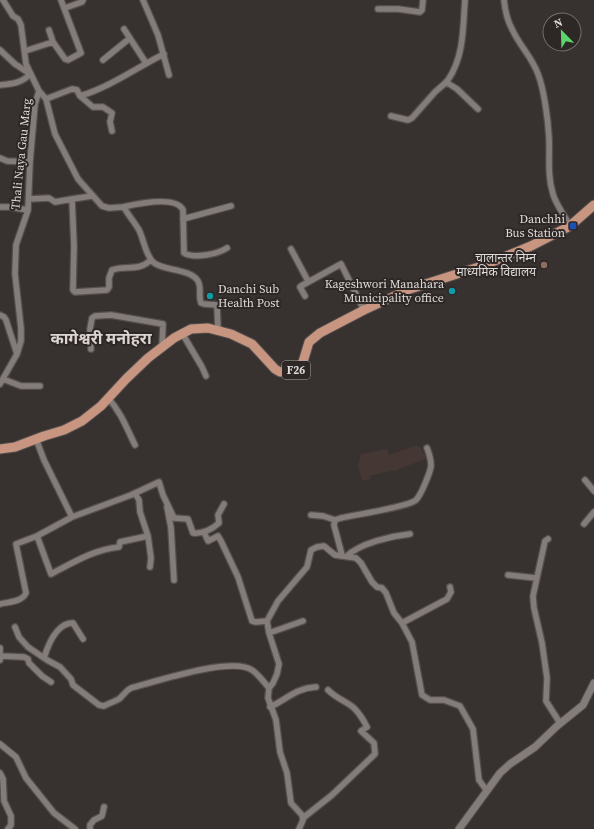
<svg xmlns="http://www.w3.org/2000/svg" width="594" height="829" viewBox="0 0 594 829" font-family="'Source Serif 4','Noto Sans Devanagari',serif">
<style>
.built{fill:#453834}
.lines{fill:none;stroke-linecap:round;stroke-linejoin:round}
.minor-casing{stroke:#544f4e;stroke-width:8}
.tertiary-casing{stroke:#544f4e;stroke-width:9}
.primary-casing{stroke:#544f4e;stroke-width:11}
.minor{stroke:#837c79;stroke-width:5.5}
.tertiary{stroke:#837c79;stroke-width:7}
.primary{stroke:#c89580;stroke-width:9}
.transit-dot{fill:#1a4fb4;stroke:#2d2725;stroke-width:1.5}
.education-dot{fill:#8d6e63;stroke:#2d2725;stroke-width:1.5}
.culture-dot{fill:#0f9aa8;stroke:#2d2725;stroke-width:1.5}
.labels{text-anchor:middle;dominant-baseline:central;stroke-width:4;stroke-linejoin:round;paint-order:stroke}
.shield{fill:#2d2725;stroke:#aaa5a4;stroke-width:1}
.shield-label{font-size:11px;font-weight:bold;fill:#dfdbda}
.street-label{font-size:12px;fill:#dfdbda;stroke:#2d2725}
.poi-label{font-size:12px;fill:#dfdbda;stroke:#2d2725;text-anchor:end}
.district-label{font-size:16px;font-weight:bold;fill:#dbd4d1;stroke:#2d2725}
</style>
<rect width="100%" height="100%" fill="#37312f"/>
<path class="built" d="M416 445 421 448 426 457 425 459 394 471 393 470 370 476V479L362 481 358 466 361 454 387 449 389 455Z"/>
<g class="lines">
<defs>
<path id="minor" d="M143 0 158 35 169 75
M504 0C505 10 507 20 512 29 519 45 532 57 538 74 544 89 548 120 549 137 550 156 547 175 553 194 556 205 565 216 570 226
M65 8 82 2 83 0
M378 9H398L420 12 422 10 423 0
M124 29 146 63
M49 30 53 42 65 59 68 60 81 53 61 0
M0 50 15 64 30 74C22 83 12 84 0 85
M25 51 53 42
M103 60 130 38
M446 82 457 89 478 109
M39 91 46 99 55 134 78 179 102 206 109 208 123 207 125 209C129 216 135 223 139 230 144 240 145 254 153 262 162 271 190 268 198 281 202 288 198 296 201 303L204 304 217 305 218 330
M80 96 93 107H103L112 113 110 122 112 131
M46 99 72 89 77 90 80 96C110 87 136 68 164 54
M391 116 408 120 412 118C420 109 427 101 435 92 439 88 444 85 448 80 464 57 463 27 465 0
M0 158 7 161 30 162
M92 196 72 199 74 246 73 290 75 292 107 290 109 287V278L112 270C127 264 136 273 151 260
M29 199 49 198 55 202 72 199
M0 207H9L28 210
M123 207C136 204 176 195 183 210L184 253C194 259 218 254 227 248
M183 219 231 206
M291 249 308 281
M305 296 300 287 301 286 341 264 364 310
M0 315 4 317 6 320 17 354
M182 333 202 367 206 376
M91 349 90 329 92 318 95 316 111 315 163 324 162 347
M3 379 21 386H40
M0 384 17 354 21 341V328L15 274 16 245 28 210 30 162 35 104 39 91 26 64 21 25 18 19 13 16 3 0
M108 398C121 412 127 429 135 445
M36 439 44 460 72 517
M585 480 594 491
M167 507 171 528 174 580
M311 515 323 516 335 520
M584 524 594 512
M204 532 208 541 218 536 221 541 238 577 252 621 256 622 267 621
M37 536 51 574C74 562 93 550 119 547L120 542 148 536 140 512 139 500 135 493
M148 536 151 558 150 567
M548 539 545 541 533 596 534 608 542 643 547 678 546 701 560 723
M342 555 334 525 335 520 341 518C354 515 408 507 416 500 421 495 430 473 431 466 431 460 429 453 427 448
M347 556C360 543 392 536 410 534
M508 575 536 578
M0 604C8 602 22 602 26 593L16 544 37 536 72 517 131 495 159 482 163 495 174 518 188 519 193 533C203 534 211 530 219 523L218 515 224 504
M402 623 447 599 451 592 450 587
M15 627 19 637 28 647 47 660 60 667 71 679 73 685 99 705 104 706C109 703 114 702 119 699 124 695 125 691 131 688 154 682 232 656 252 670 258 674 264 682 269 688L268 698 276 720 280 752 287 773 291 803 302 815 303 820 299 829
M269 633 303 621
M0 648V660
M0 656 24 657 28 659 29 663 42 676 51 682
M44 658C48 645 56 623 73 623L83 639
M269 688 273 683 277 674 279 664 269 633 267 621 278 601 307 567 311 550 317 547 324 546 335 555 356 558 361 563 372 582 377 587 382 588 386 593 394 613 402 623 412 642 422 695 430 700H444L460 706 473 729 479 780 487 791
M270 707C287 699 296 688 316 687
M0 744 16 757 26 778 54 813 75 829
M0 773 3 779 4 801 11 816V825L8 829
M303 818 332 795 375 754 374 743 361 731 367 727C364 721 359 713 354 708 346 701 337 699 328 690
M90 829V825L94 820 102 816 104 807"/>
<path id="tertiary" d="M459 829 500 773 510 764 535 747 557 726 583 705 594 683"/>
<path id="primary" d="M0 449 15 447 44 436 64 430 82 421 101 406 126 379 148 358 174 338 191 329 208 328 231 334 252 344 275 369 280 372H293L299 369 302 365 309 342 320 333 364 310 410 289 482 266 531 246 570 226 594 205"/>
</defs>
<use href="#minor" class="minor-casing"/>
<use href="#tertiary" class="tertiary-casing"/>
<use href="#primary" class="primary-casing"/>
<use href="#minor" class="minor"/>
<use href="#tertiary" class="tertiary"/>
<use href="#primary" class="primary"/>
</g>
<rect class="transit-dot" x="569" y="222" width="8" height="8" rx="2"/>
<circle class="education-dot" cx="544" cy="265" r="4"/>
<g class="culture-dot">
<circle cx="452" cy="291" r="4"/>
<circle cx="210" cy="296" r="4"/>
</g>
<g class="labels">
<rect class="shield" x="282" y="361" width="28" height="18" rx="3"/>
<g class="shield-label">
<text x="296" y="370">F26</text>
</g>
<g class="street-label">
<text transform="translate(21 154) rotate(-84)">Thali Naya Gau Marg</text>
</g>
<g class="poi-label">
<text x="565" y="219">Danchhi<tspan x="565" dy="14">Bus Station</tspan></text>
<text x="536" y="258">चालान्तर निम्न<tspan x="536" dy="14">माध्यमिक विद्यालय</tspan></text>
<text x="444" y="284">Kageshwori Manahara<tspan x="444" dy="14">Municipality office</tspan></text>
<text x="218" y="289" text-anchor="start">Danchi Sub<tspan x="218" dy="14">Health Post</tspan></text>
</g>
<g class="district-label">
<text x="101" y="338">कागेश्वरी मनोहरा</text>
</g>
</g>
<g transform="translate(562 32) rotate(337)"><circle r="19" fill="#2d2725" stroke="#746f6d"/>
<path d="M0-3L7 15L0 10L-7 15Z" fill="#5cd56d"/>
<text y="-6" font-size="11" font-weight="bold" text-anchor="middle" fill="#dfdbda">N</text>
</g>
</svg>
